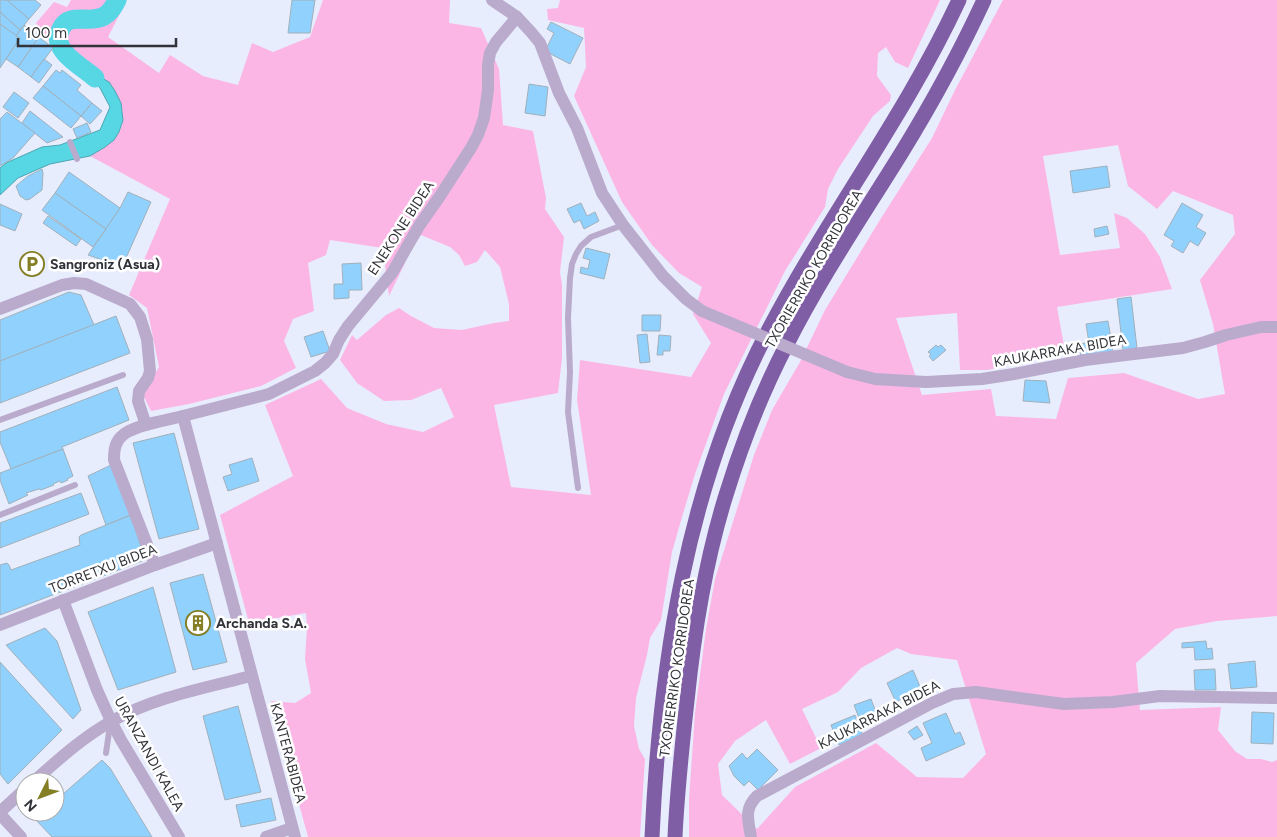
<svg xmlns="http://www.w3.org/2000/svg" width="1277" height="837" font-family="Figtree,sans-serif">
<rect width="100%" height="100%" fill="#e8edfd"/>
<g fill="#fbb6e6" fill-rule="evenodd">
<path d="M71,0H127L108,37L159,73L170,55L203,76L238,85L252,43L273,52L310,37L323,0H450L449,23L481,28L499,69L503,125L533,131L546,198L545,209L564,237L560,272L562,285V358L558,393L494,405L511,487L591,495L577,400L580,360L691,377L711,343L693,314L702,287L679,273L652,245L622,202L574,96L586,67L584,28L548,20L547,9L558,8L560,0H940L908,68L895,62L886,47L878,53L877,76L891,95L890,101L873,116L838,169L828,189L825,207L785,271L724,394L695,474L682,517L672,552L661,620L650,638L647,655L636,698L634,726L639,749L645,759L640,837H308L271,701L295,703L311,693L305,659L307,627L306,613L249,623L220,515L293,476L265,405L321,379L347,408L386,424L423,432L454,417L441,388L411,400L384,401L357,383L340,360L352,335L357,340L386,315L399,308L411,316L434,328L462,330L494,323L509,321V304L500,267L485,250L477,262L465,266L459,255L450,247L421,235L413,244L405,263L389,296L383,248L330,240L326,255L308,263L314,311L293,319L284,341L296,368L261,386L189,404L151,411L143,395L159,367L147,308L129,295L170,199L90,156C98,151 107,147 113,140C131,122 121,100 109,82L89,77L69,68L36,23L54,2L67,7Z"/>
<path d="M1003,0H1277V616L1217,621L1175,629L1136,663L1140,710L1221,707L1218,730L1235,751L1247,759H1261L1272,762L1277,760V837H689V799L695,713L706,629L715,579L754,455L772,410L800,362L825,310L883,215L932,138L955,90ZM1118,145L1128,186L1157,209L1173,191L1233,215L1235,234L1200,280L1213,324L1225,394L1198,399L1124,373L1068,378L1056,419L996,416L991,389L922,395L896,318L957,313L960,370H988L1065,351L1057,307L1172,289L1160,257L1145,234L1127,218L1114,213L1120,248L1060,255L1043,156ZM897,648L911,654L957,660L986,754L963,778L917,777L876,743L795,787L757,829L722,795L718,764L735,741L766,720L790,764L821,748L802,709L838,692L861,668Z"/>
</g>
<path fill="#57d6e4" stroke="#4ca5b1" d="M75,63L109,82L115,91L121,103L123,120L119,132L114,140L105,147L90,156L50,164L18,178L0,195V168L6,163L42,147L60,145L100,130L110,107L100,88Z"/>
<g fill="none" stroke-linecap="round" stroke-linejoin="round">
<path stroke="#57d6e4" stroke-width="19" d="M95,78C83,67 51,51 60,31C62,26 66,21 71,20C74,19 79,19 83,19C101,20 109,17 117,0"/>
</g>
<g fill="#90d1fd" stroke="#a1b0ba">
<path d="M0,0H7L29,19L20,30L0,12Z"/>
<path d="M7,0H35L41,5L29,19Z"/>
<path d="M292,0H315L310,33H288Z"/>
<path d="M0,12L20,30L16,36L0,24Z"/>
<path d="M551,22L583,38L570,64L545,51L554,33L547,29Z"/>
<path d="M0,24L20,38L0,68Z"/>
<path d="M24,25L39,37L18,67L6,59L20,38L16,36Z"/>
<path d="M39,37L53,48L31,77L18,67Z"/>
<path d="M44,59L52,65L39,83L31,77Z"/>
<path d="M56,70L60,73L62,70L81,85L77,90L92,103L81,116L43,86Z"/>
<path d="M529,84L548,87L545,116L525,113Z"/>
<path d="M43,86L81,116L71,128L33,98Z"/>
<path d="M14,92L29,103L18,118L3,107Z"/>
<path d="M92,103L102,111L90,124L81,116Z"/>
<path d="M30,111L63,137L47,143L22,123Z"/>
<path d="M7,112L35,133L13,158L0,166V119Z"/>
<path d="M87,123L91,132L77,138L73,129Z"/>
<path d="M1107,166L1110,187L1073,193L1070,171Z"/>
<path d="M42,169L43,173L42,190L30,199L26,200L20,196L16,186L28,176Z"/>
<path d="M69,172L120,208L106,229L55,193Z"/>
<path d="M128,192L151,202L122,267L88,255L120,208Z"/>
<path d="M55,193L106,229L93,247L42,210Z"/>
<path d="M581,203L587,216L595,212L599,221L584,229L580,220L574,223L567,209Z"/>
<path d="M1182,203L1203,215L1196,227L1206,233L1198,246L1190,241L1183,253L1171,246L1174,241L1164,235Z"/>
<path d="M0,204L22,214L15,231L0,225Z"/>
<path d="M48,216L81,239L76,246L43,223Z"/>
<path d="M1107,226L1109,234L1095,237L1094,229Z"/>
<path d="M586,248L610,254L604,279L580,273L581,267L588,269L590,260L583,258Z"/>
<path d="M361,263L362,290H349V298L334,299V284H343L342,264Z"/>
<path d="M69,292L81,295L94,325L0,361V320Z"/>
<path d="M1131,297L1137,348L1123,350L1117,299Z"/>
<path d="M642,315H661L660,331H642Z"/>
<path d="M116,316L130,353L0,403V361Z"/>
<path d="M1108,321L1111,339L1089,343L1086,324Z"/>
<path d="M323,331L330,351L311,357L304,337Z"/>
<path d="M647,334L650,362L640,363L637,335Z"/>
<path d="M659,335L671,336L670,351H663V355H657Z"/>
<path d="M1111,339L1113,352L1081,357L1079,344Z"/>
<path d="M936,345L938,347L941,345L946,350L933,361L929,356L931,354L928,352Z"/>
<path d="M1025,380L1046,381L1050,403L1023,401Z"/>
<path d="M117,387L129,420L62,447L63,449L11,469L0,442V432Z"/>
<path d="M174,433L199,529L159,539L133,443Z"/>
<path d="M63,449L73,476L67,479L68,480L61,483L60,481L53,484L54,485L41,490L39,489L26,493L28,495L9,504L0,480V473Z"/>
<path d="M252,458L259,481L228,491L223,477L232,474L229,465Z"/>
<path d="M111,465L131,515L106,525L88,476Z"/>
<path d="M81,493L89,514L0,548V523Z"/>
<path d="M131,515L145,560L0,615V565L7,563L9,565L11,570L80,545L79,537L81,535Z"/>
<path d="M203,574L227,662L193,670L170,583Z"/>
<path d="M153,587L176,672L118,690L88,612Z"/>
<path d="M45,628L57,641L81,710L73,719L6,645Z"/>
<path d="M1206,641L1207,649L1212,648L1213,659L1195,660L1194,647L1182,648V643Z"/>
<path d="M1255,661L1257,687L1231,689L1228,664Z"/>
<path d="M0,662L62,730L8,784L0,774Z"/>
<path d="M1215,669L1216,690H1195L1194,670Z"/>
<path d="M913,670L921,689L896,702L887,683Z"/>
<path d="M871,699L877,715L863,720L862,717L859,718L854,705Z"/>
<path d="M238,706L261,792L225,800L203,716Z"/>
<path d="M1252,712L1274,713L1273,744L1251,743Z"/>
<path d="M946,713L955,734L960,732L965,744L926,761L921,748L932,743L923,723Z"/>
<path d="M855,715L863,735L839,745L831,725Z"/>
<path d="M917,726L923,735L914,740L908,732Z"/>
<path d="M757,749L778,770L758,790L749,781L744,786L734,776L729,766L742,753L747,759Z"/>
<path d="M102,760L110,768L152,837H52L35,819L42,812H55V801Z"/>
<path d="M271,798L276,820L241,827L236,805Z"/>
</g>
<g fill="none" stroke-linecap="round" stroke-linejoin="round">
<g stroke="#baabcd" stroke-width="6">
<path d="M70,142L77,159"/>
<path d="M0,420L123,375"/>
<path d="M578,488L568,412L570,372L568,318L570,278L572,264L576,254L581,246L591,237L623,225"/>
<path d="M0,515L75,485"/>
<path d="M106,753L110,725"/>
</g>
<g stroke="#baabcd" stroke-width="12">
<path d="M517,17L531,32L540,43L559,93L577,128L602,193L623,225L663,276L686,299L702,311"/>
<path d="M0,309L62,285L74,283L86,284L130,304L140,317L147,339L150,371L148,378L139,391L138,401L146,425"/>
<path d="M847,372L875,379L926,382L982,379L1014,374L1085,360L1183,348L1205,342L1226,335L1261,327H1277"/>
<path d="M183,416L269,394L315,371L325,363L333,354L339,340L348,326L392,273L419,226L440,196L471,148L478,135L484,118L488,90V65L490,53L496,42L517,17L492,0"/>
<path d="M155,565L114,460C114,450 115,441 123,435C134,425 168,420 183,416L295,837"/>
<path d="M63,600L97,690L111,721L121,740L179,837"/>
<path d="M0,625L155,565L217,543"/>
<path d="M33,782C58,760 83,737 112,721C155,697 205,688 251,676"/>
<path d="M0,812L25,789"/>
<path d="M0,814L21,837"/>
<path d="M266,837L292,828"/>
<path d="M751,837C748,819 744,809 757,796L932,703L953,694L976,692L1064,704L1113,702L1160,696L1277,698"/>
</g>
<g stroke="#805ea5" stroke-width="15">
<path d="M652,837C660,663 686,487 768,331C827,218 905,116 959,0"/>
<path d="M675,837C677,792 682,746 687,701C694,632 705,562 726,495C742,443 762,392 787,344C821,277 863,215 902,152C932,103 960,52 984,0"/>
</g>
<path stroke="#baabcd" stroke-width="12" d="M702,311L847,372"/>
</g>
<defs>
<symbol id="parking-ring" viewBox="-11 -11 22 22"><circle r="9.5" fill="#fff" stroke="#847e25" stroke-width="1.5"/><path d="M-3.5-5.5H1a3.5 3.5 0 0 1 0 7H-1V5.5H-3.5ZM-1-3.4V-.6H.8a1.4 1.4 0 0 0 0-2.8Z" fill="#847e25"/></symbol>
<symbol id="building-ring" viewBox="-11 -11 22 22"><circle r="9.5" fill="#fff" stroke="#847e25" stroke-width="1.5"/><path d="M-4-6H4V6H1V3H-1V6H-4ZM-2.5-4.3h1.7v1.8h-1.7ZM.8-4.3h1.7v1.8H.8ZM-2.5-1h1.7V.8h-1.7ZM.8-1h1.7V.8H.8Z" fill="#847e25"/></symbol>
</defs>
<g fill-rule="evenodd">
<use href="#parking-ring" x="18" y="250" width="28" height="28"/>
<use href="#building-ring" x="184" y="609" width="28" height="28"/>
</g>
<g text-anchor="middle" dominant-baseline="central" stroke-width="5" stroke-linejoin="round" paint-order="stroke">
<g font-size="14" fill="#313339" stroke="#fff">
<text transform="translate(401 228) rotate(-57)">ENEKONE BIDEA</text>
<text transform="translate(814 269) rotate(-60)">TXORIERRIKO KORRIDOREA</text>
<text transform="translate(1060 351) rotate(-10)">KAUKARRAKA BIDEA</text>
<text transform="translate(103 569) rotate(-21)">TORRETXU BIDEA</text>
<text transform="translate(677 668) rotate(-82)">TXORIERRIKO KORRIDOREA</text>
<text transform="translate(879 715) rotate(-27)">KAUKARRAKA BIDEA</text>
<text transform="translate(288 753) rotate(75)">KANTERABIDEA</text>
<text transform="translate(149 754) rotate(61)">URANZANDI KALEA</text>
</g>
<g font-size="14" font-weight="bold" fill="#313339" stroke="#fff" text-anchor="start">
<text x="50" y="264">Sangroniz (Asua)</text>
<text x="216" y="623">Archanda S.A.</text>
</g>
</g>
<g transform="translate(40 797) rotate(228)"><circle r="24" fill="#ffffff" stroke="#adadb0"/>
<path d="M0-4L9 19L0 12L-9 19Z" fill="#847e25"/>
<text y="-8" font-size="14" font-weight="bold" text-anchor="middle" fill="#313339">N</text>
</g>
<path d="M18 38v8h158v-8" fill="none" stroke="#313339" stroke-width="2.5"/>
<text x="25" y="38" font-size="15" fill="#313339" stroke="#ffffff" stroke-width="4" paint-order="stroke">100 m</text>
</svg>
